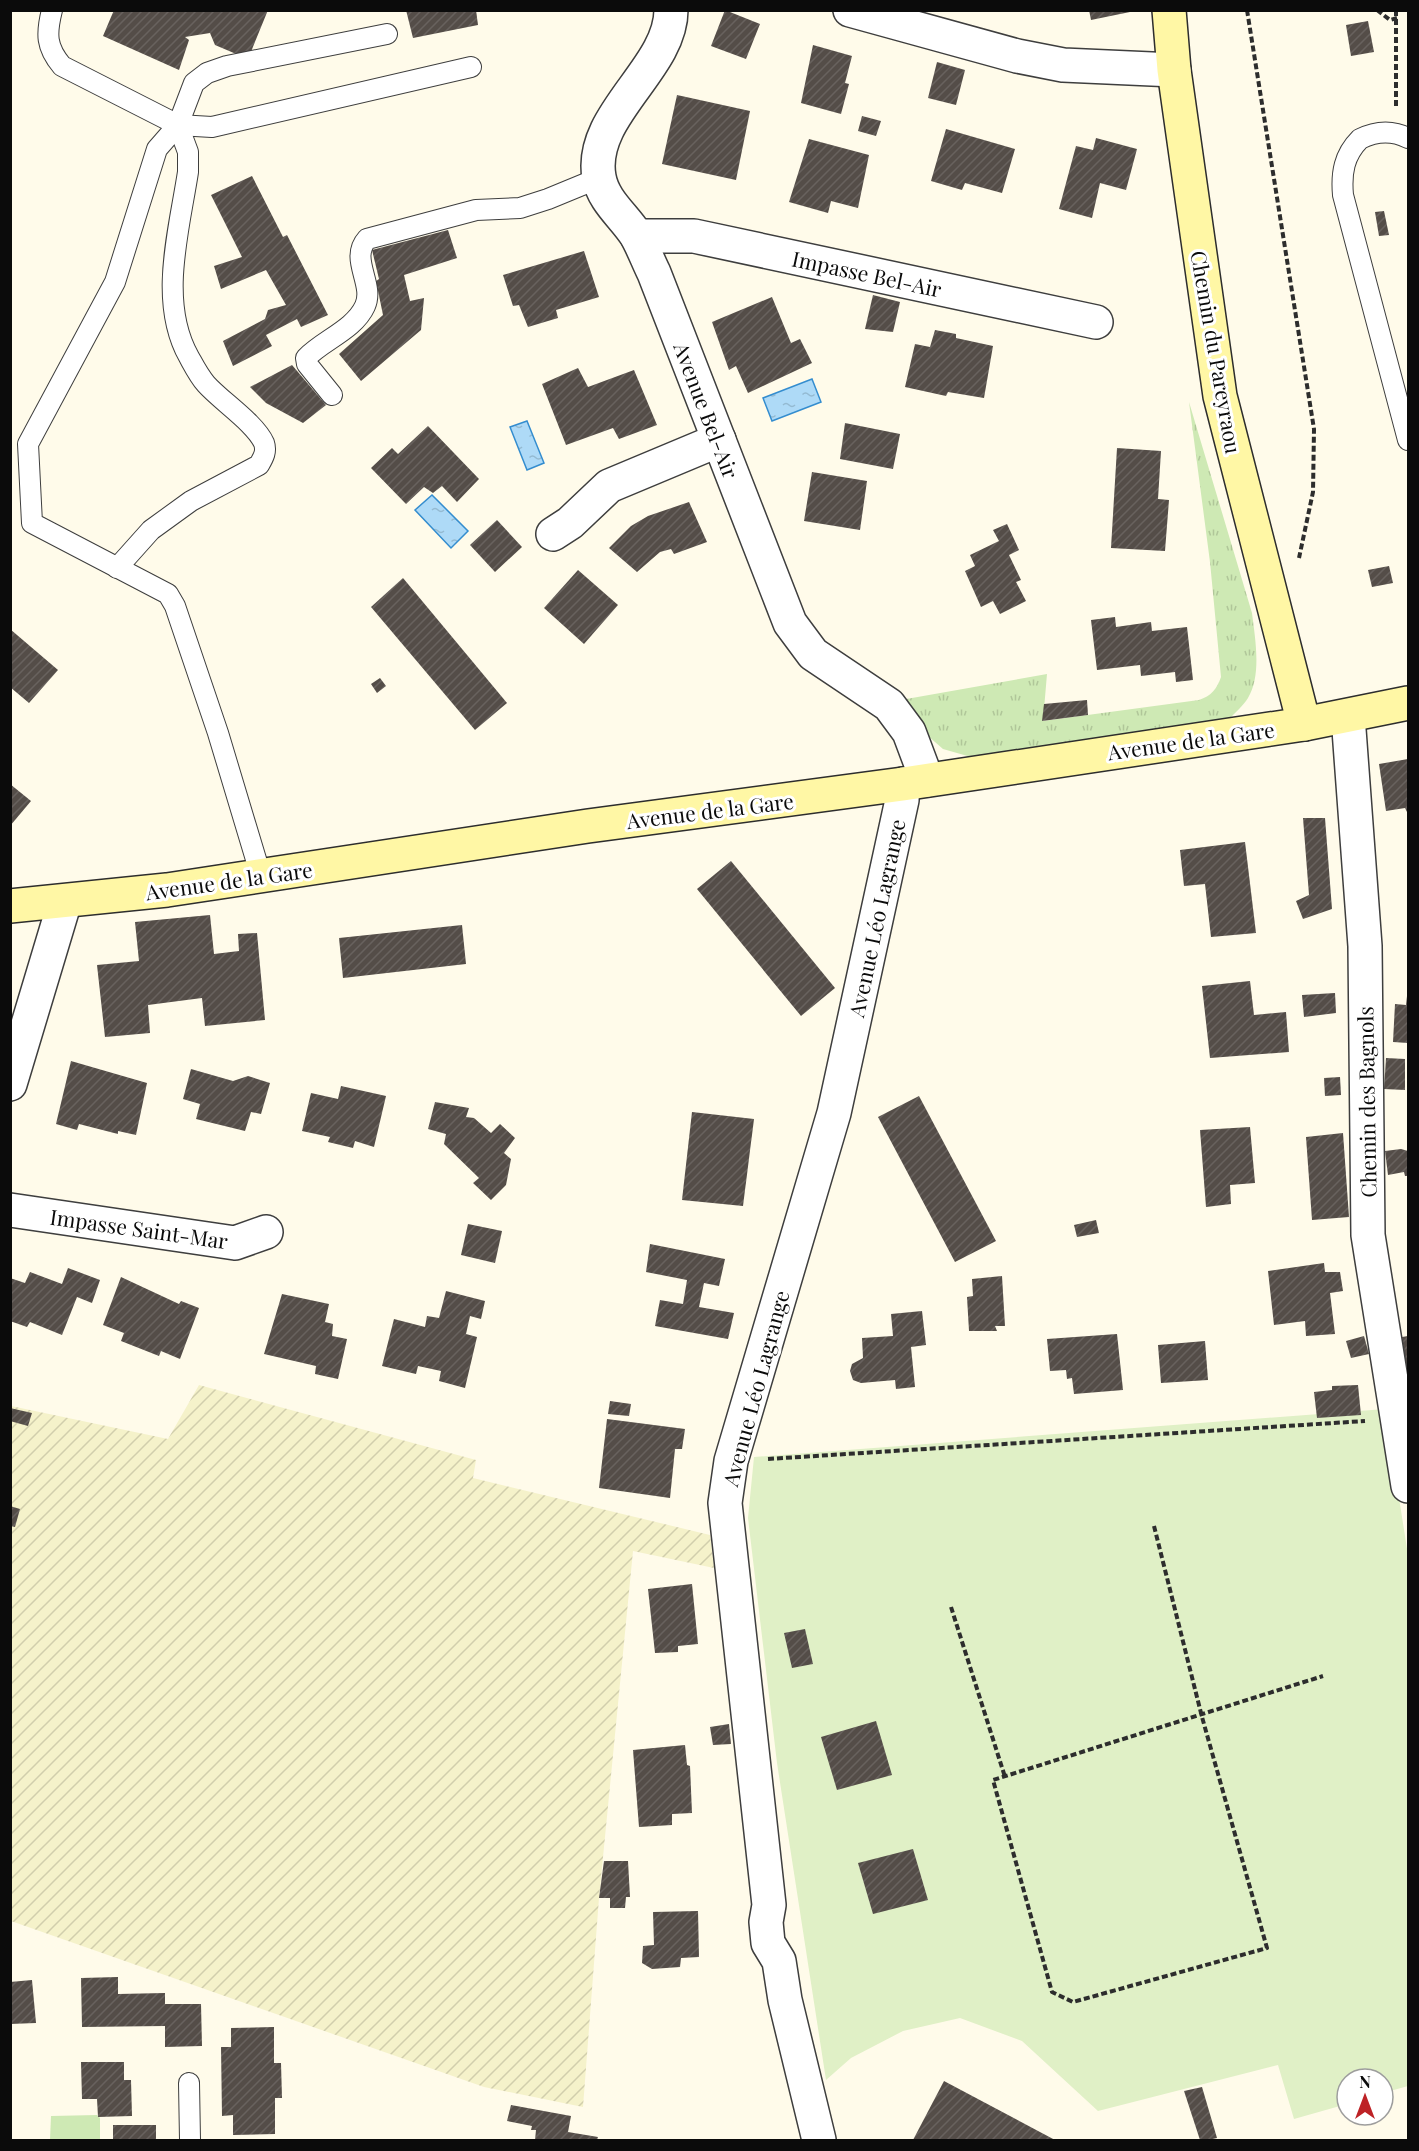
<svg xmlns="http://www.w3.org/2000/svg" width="1419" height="2151" font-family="'Playfair Display',serif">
<defs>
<pattern id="farmland-furrows" width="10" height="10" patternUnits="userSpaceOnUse" patternTransform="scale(1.5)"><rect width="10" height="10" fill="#f5f2ca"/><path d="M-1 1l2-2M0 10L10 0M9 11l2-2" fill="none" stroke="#d1ceac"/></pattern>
<pattern id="grass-tufts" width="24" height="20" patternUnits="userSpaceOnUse" patternTransform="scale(1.5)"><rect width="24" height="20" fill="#cee9b4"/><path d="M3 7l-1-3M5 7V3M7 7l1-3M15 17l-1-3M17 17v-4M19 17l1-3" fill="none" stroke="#b0c699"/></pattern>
<pattern id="water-ripples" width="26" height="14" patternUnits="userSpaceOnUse" patternTransform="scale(1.5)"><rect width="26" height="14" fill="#aedaf7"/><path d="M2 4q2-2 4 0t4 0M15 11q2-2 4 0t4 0" fill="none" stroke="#94bad2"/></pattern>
<pattern id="building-hatch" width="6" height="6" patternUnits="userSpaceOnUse" patternTransform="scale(1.5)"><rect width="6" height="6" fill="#544d48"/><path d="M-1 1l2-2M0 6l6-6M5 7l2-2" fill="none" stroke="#68625e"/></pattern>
</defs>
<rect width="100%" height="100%" fill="#fffbea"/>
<path fill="url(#farmland-furrows)" d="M199,1385L476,1460L473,1478L710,1535L714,1568L633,1551L599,1898L583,2107L484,2087L11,1921V1406L168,1439Z"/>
<path fill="url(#grass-tufts)" d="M1189,402L1252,613C1255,638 1262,675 1248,698C1243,706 1235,713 1229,719L978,759L943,749L896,708L895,701L1047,674L1043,721L1199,700C1211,696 1217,689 1221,677L1210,562Z"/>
<path fill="#cee9b4" d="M97,2115L100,2118V2140H50L51,2116Z"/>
<path fill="#e0f0c6" d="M1385,1409L1408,1555V2086L1383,2093V2079H1347V2104L1294,2119L1278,2065L1098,2111L1022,2041L960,2018L903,2031L851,2058L826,2080L777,1763L748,1518L754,1457Z"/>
<g fill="url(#water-ripples)" stroke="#348dcf" stroke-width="1.5">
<path d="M812,379L821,402L772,421L763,398Z"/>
<path d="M527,421L544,463L527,470L510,427Z"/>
<path d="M432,495L468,531L451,548L415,510Z"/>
</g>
<g fill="url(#building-hatch)">
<path d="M114,10H268L248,59L215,45L210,33L185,37L189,40L179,70L103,36Z"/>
<path d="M406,10H476L478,25L413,38Z"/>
<path d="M725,10L760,24L746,59L711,46Z"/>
<path d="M1089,10H1130V12L1091,20Z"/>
<path d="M1368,21L1374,52L1351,56L1346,25Z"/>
<path d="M813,45L852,56L845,83L849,84L841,114L801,103Z"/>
<path d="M937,62L965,70L956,105L928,98Z"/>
<path d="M677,95L750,111L736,180L662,164Z"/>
<path d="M862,116L881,121L876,136L858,131Z"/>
<path d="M946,129L1015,149L1002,193L965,183L962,190L931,181Z"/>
<path d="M1096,138L1137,149L1126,190L1100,183L1092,218L1059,209L1076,146L1093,150Z"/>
<path d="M809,139L869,155L858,208L831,201L828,213L789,202Z"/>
<path d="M252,176L283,237L287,235L328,315L301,327L297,319L266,335L272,346L233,366L223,341L265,319L268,310L286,305L266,270L221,289L214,266L242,257L211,195Z"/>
<path d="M1384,211L1389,235L1379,236L1375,212Z"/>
<path d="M448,230L457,258L404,275L410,301L424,298L421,330L361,381L339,354L383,315L376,281L379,279L372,250Z"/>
<path d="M584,251L599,297L556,310L558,318L528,327L519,305L513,306L503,275Z"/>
<path d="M873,295L900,302L893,332L865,329Z"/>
<path d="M772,297L791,343L800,339L812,363L748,393L736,366L729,370L712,322Z"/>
<path d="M935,330L956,334V338L993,346L984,398L948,392L946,396L905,387L915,344L930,347Z"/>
<path d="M292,365L326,405L303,423L266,403L250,387Z"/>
<path d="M578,368L588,387L634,370L657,425L619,439L613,428L566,445L542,384Z"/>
<path d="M845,423L900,434L893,469L840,459Z"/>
<path d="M428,426L479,479L457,502L442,486L433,493L424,487L406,504L371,468L392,448L398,454Z"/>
<path d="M1117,448L1161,451L1158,499L1169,500L1165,551L1111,548Z"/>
<path d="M812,472L867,481L860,530L804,521Z"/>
<path d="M689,502L707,542L674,554L671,549L660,552L637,572L609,548L631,526L648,516Z"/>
<path d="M497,520L522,547L495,572L470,545Z"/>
<path d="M1007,524L1019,550L1009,555L1021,580L1016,582L1026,601L1000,614L993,601L981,607L965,571L975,566L970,555L999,541L993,530Z"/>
<path d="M1389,566L1393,583L1372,587L1368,570Z"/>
<path d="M578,570L618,605L584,644L544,608Z"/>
<path d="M403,578L507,703L475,730L371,607Z"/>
<path d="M1115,617L1116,627L1151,622L1152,631L1187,627L1193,680L1176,682L1175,672L1141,676L1140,665L1097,670L1091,620Z"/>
<path d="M10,629L58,670L29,703L10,687Z"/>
<path d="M380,678L386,686L377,693L371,684Z"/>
<path d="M1087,700L1088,715L1042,721L1044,704Z"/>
<path d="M1408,759V814L1405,808L1386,811L1379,764Z"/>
<path d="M10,784L31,801L10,826Z"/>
<path d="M1303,818H1325L1332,909L1303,919L1296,901L1309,895Z"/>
<path d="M1245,842L1256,933L1211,937L1205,884L1184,886L1180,850Z"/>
<path d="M731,861L835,988L801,1016L697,889Z"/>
<path d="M210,915L214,954L239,951L238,934L257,933L265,1020L205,1026L202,998L148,1005L150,1033L105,1037L97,965L139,961L135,922Z"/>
<path d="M462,925L466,964L343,978L339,938Z"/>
<path d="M1250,981L1254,1015L1286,1012L1289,1052L1210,1058L1202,986Z"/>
<path d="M1335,993L1336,1013L1304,1017L1302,995Z"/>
<path d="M1407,996L1408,1043L1393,1042L1395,1004L1406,1005Z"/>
<path d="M1386,1058L1405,1059V1090L1384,1089Z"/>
<path d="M71,1061L147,1083L136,1135L118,1131V1134L79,1124L77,1130L56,1124Z"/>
<path d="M191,1069L233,1081L248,1076L270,1083L261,1114L251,1112L245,1131L196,1119L200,1104L183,1099Z"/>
<path d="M1340,1077L1341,1095L1325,1096L1324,1078Z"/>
<path d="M341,1086L386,1096L374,1147L355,1141L353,1148L328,1142L330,1137L302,1131L311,1093L338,1099Z"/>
<path d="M919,1096L996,1241L955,1262L878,1117Z"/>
<path d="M435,1102L469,1108L466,1117L474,1118L491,1133L500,1124L515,1138L504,1153L511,1159L506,1185L491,1200L473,1183L479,1178L444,1144L446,1134L428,1129Z"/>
<path d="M692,1112L754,1119L743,1206L682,1200Z"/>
<path d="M1250,1127L1255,1183L1230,1185L1231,1204L1206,1207L1200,1130Z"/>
<path d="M1343,1133L1349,1217L1312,1220L1306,1137Z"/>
<path d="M1401,1149L1408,1151V1176H1405L1404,1172L1388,1175L1385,1151Z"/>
<path d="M1096,1220L1099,1233L1077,1237L1074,1225Z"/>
<path d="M468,1224L502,1231L495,1263L461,1255Z"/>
<path d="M650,1244L725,1259L719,1286L704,1283L699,1307L734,1313L728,1339L655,1326L660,1300L683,1304L687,1280L646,1272Z"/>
<path d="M1324,1263L1325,1272H1340L1343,1291L1330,1293L1335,1334L1306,1336L1305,1321L1274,1325L1268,1271Z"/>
<path d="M68,1268L100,1280L92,1303L77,1297L62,1335L30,1322L27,1327L10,1321V1278L25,1283L30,1272L62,1284Z"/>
<path d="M1002,1276L1005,1326H995L997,1331H969L967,1297L973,1296L972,1279Z"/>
<path d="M121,1277L179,1304L181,1301L199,1308L180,1359L161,1351L159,1356L121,1341L124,1333L103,1325Z"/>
<path d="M446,1291L485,1301L481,1319L470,1316L466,1334L477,1337L465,1388L439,1381L441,1371L418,1366L416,1374L382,1366L394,1319L425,1327L427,1316L439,1318Z"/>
<path d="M282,1294L329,1304L325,1322L333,1324L332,1336L347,1339L338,1379L315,1374L316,1366L264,1354Z"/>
<path d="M922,1311L926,1345L911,1347L915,1387L896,1389L895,1380L861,1383L853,1380L850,1371L852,1364L863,1358L862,1338L893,1336L891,1314Z"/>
<path d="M1117,1334L1123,1390L1074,1394L1072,1378L1067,1379L1066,1370L1050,1371L1047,1339Z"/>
<path d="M1364,1336L1369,1354L1351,1358L1346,1341Z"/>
<path d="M1408,1336V1372H1407L1402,1337Z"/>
<path d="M1205,1341L1208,1380L1161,1383L1158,1345Z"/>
<path d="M1358,1385L1361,1415L1317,1418L1314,1392L1332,1390V1386Z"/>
<path d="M610,1401L631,1404L629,1416L608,1414Z"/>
<path d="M10,1408L32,1413L28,1426L10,1421Z"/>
<path d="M607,1419L685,1429L682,1449H675L670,1498L599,1488Z"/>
<path d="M10,1506L20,1509L15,1527L10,1526Z"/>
<path d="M692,1584L698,1644L678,1646V1652L655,1653L648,1589Z"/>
<path d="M805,1629L813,1664L792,1668L784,1633Z"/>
<path d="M876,1721L892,1775L837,1790L821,1737Z"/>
<path d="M729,1724L731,1744L713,1745L710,1727Z"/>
<path d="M685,1745L687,1765L690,1766L692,1813L672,1814V1825L639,1827L633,1750Z"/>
<path d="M913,1849L928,1900L873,1914L858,1863Z"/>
<path d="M604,1861H628L630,1897H626L625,1908H610V1898H599Z"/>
<path d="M698,1911L699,1957L681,1958L680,1967L652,1969L642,1963L643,1946L654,1945L653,1912Z"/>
<path d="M118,1977V1994L165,1993V2004H201L202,2046L165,2047V2026L82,2027L81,1978Z"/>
<path d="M32,1980L36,2023L10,2024V1982Z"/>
<path d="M274,2027V2063H281L282,2098H275V2134L233,2135V2115L222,2116L221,2047H231V2028Z"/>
<path d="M81,2062H124V2080H131L132,2116L98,2117L97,2099H82Z"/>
<path d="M944,2081L1055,2140H913Z"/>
<path d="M1202,2087L1217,2138L1208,2140H1200L1184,2091Z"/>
<path d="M511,2105L571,2116L568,2132L598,2137L597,2140H535L536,2130H531L532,2126L507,2121Z"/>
<rect x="113" y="2125" width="43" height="15"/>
</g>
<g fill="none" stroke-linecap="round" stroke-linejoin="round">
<defs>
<g id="lane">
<path d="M52,10C46,34 46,47 62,66L178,125L212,127L471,67"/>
<path d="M1408,138C1392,130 1376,131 1360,139C1344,155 1341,173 1343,195L1408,440"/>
<path d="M332,395L307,364L306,358C323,340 354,330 365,306C375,284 349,259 367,239L476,210L520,208L548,199L599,178"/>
<path d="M117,568L151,530L191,501L259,465C263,458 267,452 264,443C255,423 221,401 206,384C199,376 194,366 189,357C158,302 179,231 188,172V152L178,125"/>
<path d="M261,876L218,733L175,606L168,594L32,523L28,444L115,282L157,149L178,125L194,83L207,73L227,66L387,34"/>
<path d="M189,2083L190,2140"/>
</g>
<g id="street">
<path d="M671,10C671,69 588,115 599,177C603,201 624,216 636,235C643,247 648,261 654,273L790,623L813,654L889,705L909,732L927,780"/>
<path d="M850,10L1017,56L1063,65L1174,70"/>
<path d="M637,236H694L1096,322"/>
<path d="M553,534L570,523L609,486L719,440"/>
<path d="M1348,716L1365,946L1368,1235L1408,1486"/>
<path d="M10,1084L65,901"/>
<path d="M10,1210L235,1243L266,1232"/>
<path d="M819,2140L785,2000L779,1961L768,1943L766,1922L769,1905L725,1503L731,1461L834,1113L902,800L903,784"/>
</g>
<g id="secondary">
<path d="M1169,10L1174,70L1220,396L1304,724"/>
<path d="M10,906L167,890L588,826L903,784L1304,724L1408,703"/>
</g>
</defs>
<use href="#lane" stroke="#3e3e3e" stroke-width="22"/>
<use href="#street" stroke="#3e3e3e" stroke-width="36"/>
<use href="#secondary" stroke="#2d2d2d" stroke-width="36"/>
<g stroke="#2d2d2d" stroke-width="4" stroke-dasharray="6 3" stroke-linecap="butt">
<path d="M1247,10L1314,429L1313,492L1299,558"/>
<path d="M1377,10L1390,20L1397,18"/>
<path d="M1396,106V10"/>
<path d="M768,1459L1365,1421"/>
<path d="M1154,1526L1202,1717L1267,1948L1073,2002L1052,1992L993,1780L1323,1676"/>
<path d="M951,1607L1005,1777"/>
</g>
<use href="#lane" stroke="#fff" stroke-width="20"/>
<use href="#street" stroke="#fff" stroke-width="33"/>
<use href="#secondary" stroke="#fff7a5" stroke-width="33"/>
</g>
<g text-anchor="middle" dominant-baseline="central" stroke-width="6" stroke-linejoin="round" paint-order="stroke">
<g font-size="21" fill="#0b0b0b" stroke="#fff">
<text transform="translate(867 273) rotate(12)">Impasse Bel-Air</text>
<text transform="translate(1217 352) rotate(80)">Chemin du Pareyraou</text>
<text transform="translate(707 410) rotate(69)">Avenue Bel-Air</text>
<text transform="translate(1191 740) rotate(-8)">Avenue de la Gare</text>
<text transform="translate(710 810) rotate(-7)">Avenue de la Gare</text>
<text transform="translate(229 880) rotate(-8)">Avenue de la Gare</text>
<text transform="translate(876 918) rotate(-78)">Avenue Léo Lagrange</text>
<text transform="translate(1366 1102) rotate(-91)">Chemin des Bagnols</text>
<text transform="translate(139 1228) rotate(8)">Impasse Saint-Mar</text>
<text transform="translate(755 1388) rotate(-75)">Avenue Léo Lagrange</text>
</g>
</g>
<rect width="1419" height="2151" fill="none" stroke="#0b0b0b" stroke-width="24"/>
<g transform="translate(1365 2097)"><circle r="28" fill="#ffffff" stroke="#9d9d9d" stroke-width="1.5"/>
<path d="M0-4.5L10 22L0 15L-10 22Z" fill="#bd2226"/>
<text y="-9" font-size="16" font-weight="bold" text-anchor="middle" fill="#0b0b0b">N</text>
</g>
</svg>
